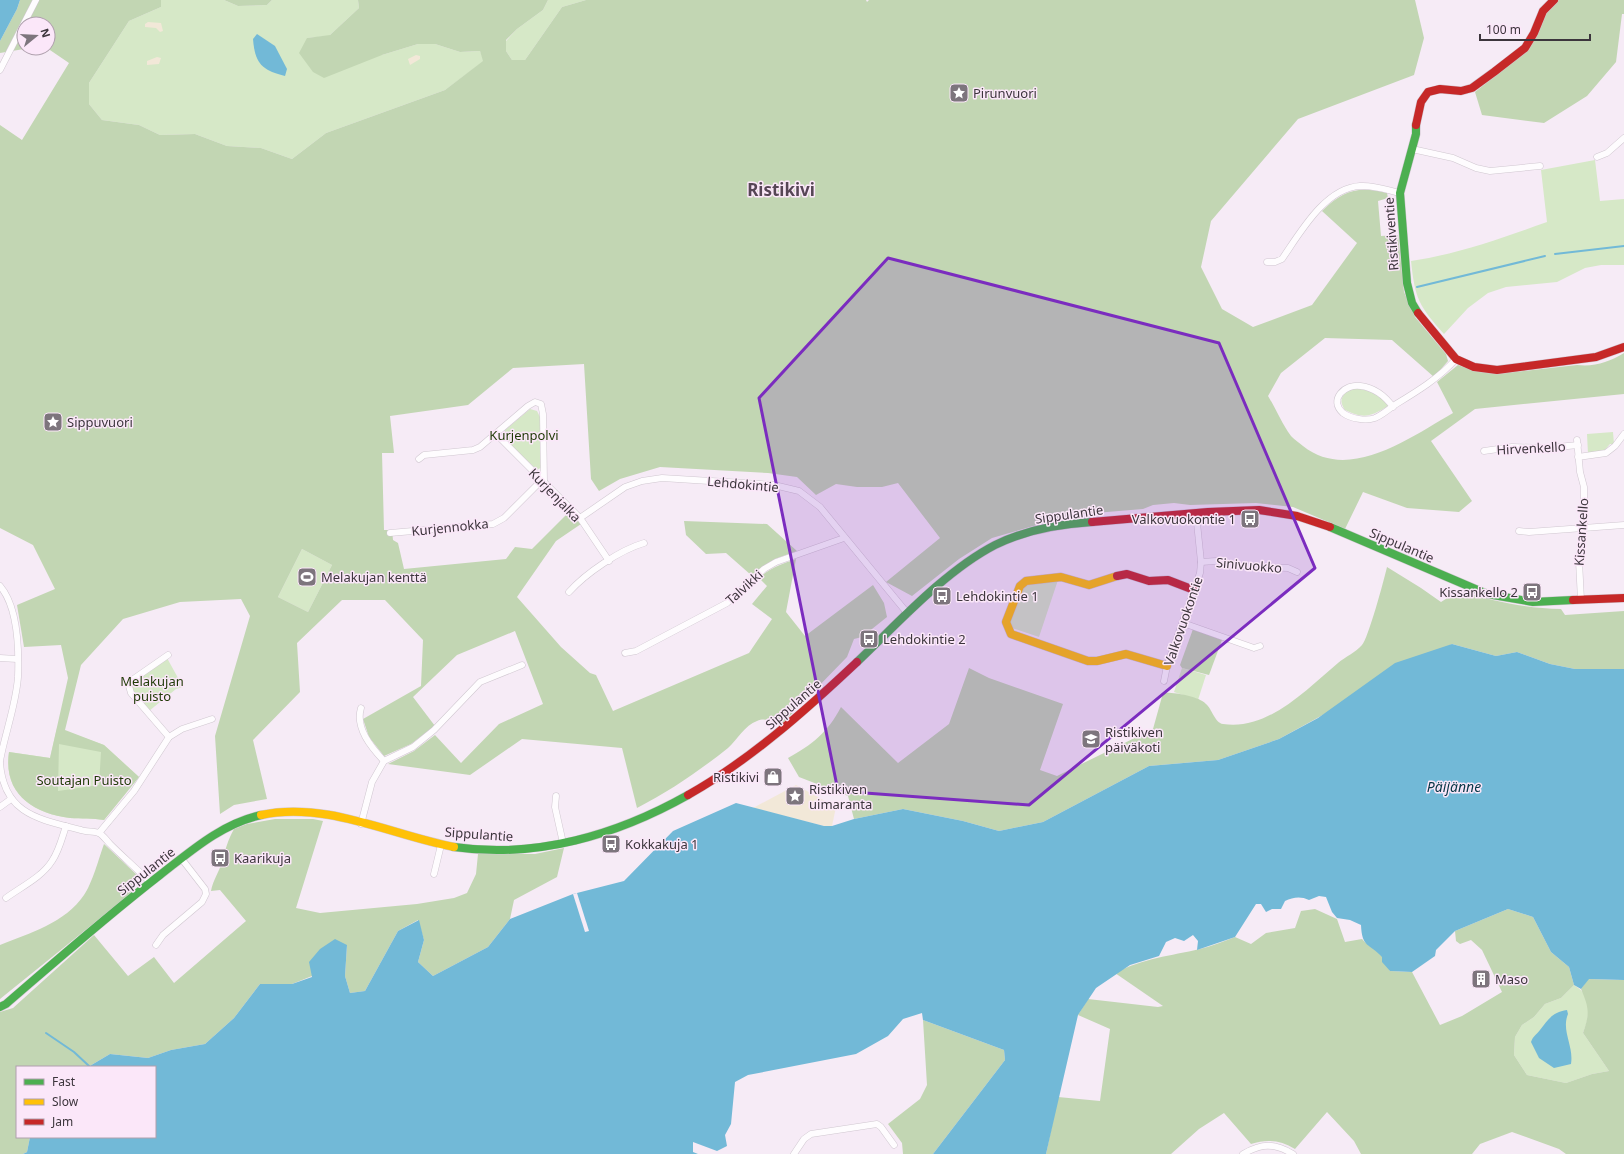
<svg xmlns="http://www.w3.org/2000/svg" width="1624" height="1154" font-family="'Noto Sans',sans-serif">
<rect width="100%" height="100%" fill="#f6ebf6"/>
<g fill="#d6e8c7">
<path d="M161,0H224L238,6L267,5L272,0H358L359,8L329,36L307,38L382,55L418,44H435L460,52L480,51L484,61L445,90L326,133L292,159L261,148L227,146L195,134L160,135L139,125L102,120L89,104V83L129,21L161,7Z"/>
<path d="M548,0H586L562,7L525,60H512L506,51V41L517,29L543,10Z"/>
<path d="M1595,160L1600,201L1624,199V265H1601L1585,268L1557,282L1506,287L1488,293L1468,308L1444,334C1419,306 1415,299 1411,261C1458,254 1502,238 1547,222L1541,170Z"/>
<path d="M1351,388C1363,389 1383,392 1388,406C1370,417 1364,419 1345,410C1338,400 1342,395 1351,388Z"/>
<path d="M530,409L537,411L541,419L542,467L537,470L506,441L504,436L505,430Z"/>
<path d="M1613,432L1614,444H1610L1602,453L1588,454L1587,434Z"/>
<path d="M302,549L332,565L308,612L278,597Z"/>
<path d="M1058,580L1039,637L1012,628L1010,622L1023,589L1027,585Z"/>
<path d="M167,658L183,687L176,689L149,711L133,691L132,686L134,682Z"/>
<path d="M1182,668L1206,675L1198,700L1174,692Z"/>
<path d="M57,728L104,745L139,777L104,820C93,818 81,819 70,818C32,813 3,793 9,752L50,758Z"/>
<path d="M1574,985C1593,996 1590,1016 1583,1033L1609,1071L1592,1074L1566,1083L1527,1075L1514,1055L1515,1037L1522,1025L1534,1017L1545,1004L1561,998Z"/>
</g>
<g fill="#c2d6b3" fill-rule="evenodd">
<path d="M20,0H161V7L129,21L89,83V104L102,120L139,125L160,135L195,134L227,146L261,148L292,159L326,133L445,90L483,61L480,51L460,52L435,44H418L382,55L324,78L313,72L299,53L307,38L330,35L359,8L358,0H548L543,10L517,29L506,40V51L512,60H525L562,7L586,0H866L867,2L869,0H1415L1424,38L1414,75L1298,119L1211,221L1201,267L1222,309L1253,327L1312,305L1357,243L1322,211C1344,190 1358,186 1387,193L1388,198L1378,201L1381,236L1398,235L1404,292L1415,317L1446,354L1448,361L1434,377L1392,340L1325,338L1281,373L1268,396C1276,409 1282,424 1291,436C1294,439 1299,443 1303,446C1349,483 1411,437 1453,413L1437,382L1458,365L1476,371L1496,374L1577,365C1595,367 1609,362 1624,353V394L1475,409L1431,441L1472,501L1459,512L1407,508L1363,492L1345,529L1293,507L1256,503L1190,505L1174,503L1153,505L1143,509L1071,515L992,538L959,559L912,596L886,582L940,538L898,483L882,487H857L836,484L816,495L797,477L768,473L660,467L620,479L599,491L591,479L584,364L513,368L468,405L390,416L394,453H382L384,530H392L393,540L398,543L404,569L506,559L515,547L532,549L569,512L581,524L556,541L517,597L561,647L590,673L596,675L613,711L749,653L772,619L752,604L767,586L759,578C770,568 782,564 796,559L786,612L805,636L873,585L884,603L887,617L862,637L854,639L847,657L780,726C772,722 766,717 757,721C745,725 737,740 728,748C699,771 670,791 637,808L622,748L522,739L470,775L388,764L414,751L435,735L461,763L499,724L543,704L515,631L457,655L413,697L435,726L411,744L384,756L369,737L363,719L421,686L423,640L385,600H342L297,643L300,692L253,740L267,799L234,805L220,814L215,736L250,616L241,599L180,602L123,619L81,665L65,730L104,745L139,777L104,820C93,818 81,819 70,818C32,813 3,793 9,752L50,758L68,678L61,645L24,647L17,605L55,589L33,545L0,528V125L22,140L69,63L47,48L48,24H24V48H30L0,53V41L17,9ZM302,549L332,565L308,612L278,597ZM59,744L101,752L99,785L58,791Z"/>
<path d="M224,0H272L267,5L238,6Z"/>
<path d="M1559,0H1624V14H1622L1616,62L1587,96L1544,123L1482,115L1475,92L1525,52L1545,13Z"/>
<path d="M684,521L767,524L797,551L775,559L751,575L726,553L706,554L686,535Z"/>
<path d="M1387,567L1421,588L1441,602L1460,590C1493,602 1526,608 1561,609L1565,615L1624,611V669H1575L1550,664L1517,652L1496,656L1452,644L1279,739L1218,760L1149,766L1043,822L999,831L963,821L903,809L854,819L848,796L799,777L788,758C812,745 828,732 841,707L898,763L949,724L969,668L989,678L1063,704L1040,770L1057,776L1153,729L1163,693C1174,692 1198,696 1206,704C1212,709 1215,723 1223,724C1268,731 1307,689 1338,663C1345,657 1356,652 1362,645C1368,639 1384,580 1387,567Z"/>
<path d="M1193,629L1222,640L1209,675L1182,668L1180,665Z"/>
<path d="M275,819H313L323,821L296,908L320,913L417,904L454,898L467,893L476,874L478,854H535L564,848L557,877L514,900L510,919L488,947L433,976L418,962L424,940L418,920L398,931L365,991L350,993L345,976L347,945L312,976L292,984H260L234,1018L205,1044L171,1050L148,1058L110,1054L88,1067H17V1137H30L27,1152L23,1154H0V1012L13,1008L94,935L128,976L154,957L174,983L246,921L220,890L211,891C213,880 219,872 222,862C225,850 228,840 234,829L247,824Z"/>
<path d="M104,844L137,875L130,894L0,999V945C30,933 65,923 84,895C92,884 99,858 104,844Z"/>
<path d="M1315,909L1337,919L1345,942L1362,939C1368,946 1376,949 1382,956C1385,961 1387,966 1390,971L1412,972L1440,1025L1462,1016L1502,992L1482,950L1471,940L1460,944L1456,941L1455,931L1508,909L1533,917L1551,952L1569,967L1574,985L1561,998L1545,1004L1534,1017L1522,1025L1515,1037L1514,1055L1527,1075L1566,1083L1592,1074L1609,1071L1583,1033C1590,1013 1589,1008 1581,989L1588,979L1624,980V1154H1566L1559,1149L1512,1132L1480,1144L1472,1154H1361L1354,1141L1327,1112L1295,1149C1280,1140 1267,1139 1251,1144L1224,1113L1199,1129L1171,1154H1046L1058,1097L1100,1101L1110,1029L1078,1015L1088,999L1158,1007L1163,1006L1115,973C1144,958 1170,956 1200,949C1212,946 1224,941 1235,937L1251,944L1266,933L1295,928L1301,911Z"/>
<path d="M923,1020L1004,1050L1005,1060L933,1154H903L902,1143L888,1124L920,1099L927,1085Z"/>
</g>
<g fill="#f2e8d8">
<path d="M148,22L161,23L163,31L160,32L156,28L145,27V24Z"/>
<path d="M416,55L420,56V59L410,65L408,59Z"/>
<path d="M157,57L161,58L159,64L147,65V61Z"/>
<path d="M796,785L836,807L832,826H824L753,808Z"/>
</g>
<g fill="#72b9d7">
<path d="M0,0H20L17,9L0,41Z"/>
<path d="M257,34L275,46L287,69L285,76C262,70 255,64 253,39Z"/>
<path d="M1452,644L1496,656L1517,652L1550,664L1575,669H1624V980L1589,979L1581,989L1574,985L1569,967L1551,952L1533,917L1508,909L1455,931L1436,950L1435,956L1412,972L1390,971L1382,962V957C1369,943 1362,948 1361,925L1350,920L1337,918L1332,912L1326,897L1319,896L1309,900C1301,896 1293,897 1285,901L1281,909H1272L1266,912L1261,904H1256L1235,937L1197,950L1198,941L1193,935L1184,941L1175,938L1166,942L1159,956L1130,965L1096,988L1078,1015L1046,1154H933L1005,1060L1004,1050L923,1020L922,1013L903,1019L888,1036L856,1054L748,1075L735,1082L731,1124L725,1135L727,1146L717,1151L693,1142V1152L698,1154H23L27,1152L30,1137H155V1067H88L110,1054L148,1058L171,1050L205,1044L234,1018L260,984H292L312,977L309,962L320,949L335,939L347,945L345,976L350,993L365,991L398,931L419,920L424,940L418,962L433,976L488,947L510,919L573,894L624,881L673,831L736,803L824,826H832L854,819L903,809L963,821L999,831L1043,822L1149,766L1218,760L1279,739L1318,718L1395,663Z"/>
<path d="M1567,1010L1568,1014C1561,1031 1574,1046 1571,1064L1554,1068L1539,1058L1531,1042C1533,1036 1536,1035 1540,1030C1548,1020 1552,1012 1567,1010Z"/>
</g>
<path fill="#f6ebf6" d="M577,893L589,931L585,932L573,894Z"/>
<g fill="none" stroke-linecap="round" stroke-linejoin="round">
<g stroke="#72b9d7" stroke-width="2">
<path d="M1555,254L1624,246"/>
<path d="M1417,287L1545,256"/>
<path d="M46,1033L74,1052L89,1066"/>
</g>
<defs>
<g id="street">
<path d="M0,70L36,0"/>
<path d="M1412,149L1453,158L1476,168L1490,171L1540,166"/>
<path d="M1597,157L1607,153L1624,138"/>
<path d="M1267,262H1275L1282,259C1300,233 1325,188 1360,186C1374,185 1387,190 1400,193"/>
<path d="M1393,407C1385,396 1375,388 1361,386C1345,383 1328,400 1343,413C1351,419 1366,421 1375,418C1382,415 1388,410 1393,406C1416,392 1438,379 1456,359"/>
<path d="M496,434L580,518L609,561"/>
<path d="M1577,440L1580,472L1584,487V528L1579,561L1581,600"/>
<path d="M1484,451L1512,447L1547,448L1578,445"/>
<path d="M1578,457L1606,453L1615,446L1624,434"/>
<path d="M419,459L424,455L473,450L480,447L528,406L535,402L541,404L543,414L544,483"/>
<path d="M580,518L625,487L642,481L662,478L774,485L799,491L820,507L908,614"/>
<path d="M1519,531L1529,532L1624,525"/>
<path d="M390,533L493,524L504,518L541,481"/>
<path d="M1201,562L1216,561L1234,566L1288,568L1297,572"/>
<path d="M0,586C18,607 19,650 18,677C16,705 5,733 0,761"/>
<path d="M569,592C586,573 620,550 644,543"/>
<path d="M1183,623L1254,648L1260,646"/>
<path d="M625,653L636,651L727,603L764,569L776,562L844,538"/>
<path d="M168,655L132,680L129,686L131,693L169,737"/>
<path d="M0,658L17,659"/>
<path d="M1164,681L1167,666L1200,573L1201,562L1196,513"/>
<path d="M361,708C355,728 371,747 384,761"/>
<path d="M0,763C4,814 38,819 81,830C86,832 94,831 99,833C103,835 107,841 110,844C123,857 137,869 150,882"/>
<path d="M556,796L555,807L563,843"/>
<path d="M0,807L11,799"/>
<path d="M361,824L372,782L384,761L413,747L434,730L480,682L522,665"/>
<path d="M99,833L134,791L169,737L182,729L212,719"/>
<path d="M434,874L441,845"/>
<path d="M6,898C21,887 42,877 52,861C59,851 62,838 66,826"/>
<path d="M156,945L163,935L202,902L206,894L205,889L181,858"/>
<path d="M794,1154L804,1139L811,1134L877,1124L881,1127L894,1145"/>
<path d="M1243,1154C1262,1143 1274,1143 1293,1154"/>
</g>
<g id="fast">
<path d="M1416,125V134L1400,193L1407,283L1412,303L1418,313"/>
<path d="M1330,527L1487,594L1533,602L1573,600"/>
<path d="M857,662C898,623 945,571 995,545C1025,530 1059,524 1092,522"/>
<path d="M454,847C536,859 617,835 688,795"/>
<path d="M0,1007L6,1004C57,960 107,916 160,875C191,851 221,824 261,815"/>
</g>
<g id="slow">
<path d="M1117,576L1089,585L1061,577L1026,581L1020,586L1006,622L1011,634L1088,661H1097L1126,654L1167,666"/>
<path d="M261,815C326,801 391,835 454,847"/>
</g>
<g id="jam">
<path d="M1416,125L1421,102L1428,92L1440,89L1461,91L1472,88L1494,72L1525,48L1534,33L1543,11L1554,0"/>
<path d="M1418,313L1456,359L1474,367L1497,370L1596,357L1624,347"/>
<path d="M1092,522L1208,512L1259,510L1297,516L1330,527"/>
<path d="M1117,576L1127,574L1149,581L1168,580L1194,590"/>
<path d="M1573,600L1624,598"/>
<path d="M688,795C750,760 805,711 857,662"/>
</g>
</defs>
<use href="#street" stroke="#d0c7d0" stroke-width="7"/>
<use href="#fast" stroke="#d0c7d0" stroke-width="9"/>
<use href="#slow" stroke="#d0c7d0" stroke-width="9"/>
<use href="#jam" stroke="#d0c7d0" stroke-width="9"/>
<use href="#street" stroke="#fefcfe" stroke-width="6"/>
<use href="#fast" stroke="#4caf50" stroke-width="8"/>
<use href="#slow" stroke="#ffc107" stroke-width="8"/>
<use href="#jam" stroke="#c62828" stroke-width="8"/>
</g>
<path fill="#7b2cbf" fill-opacity="0.2" stroke="#7b2cbf" stroke-width="3" stroke-linejoin="round" d="M888,258L1219,343L1315,568L1029,805L838,791L759,398Z"/>
<defs>
<symbol id="sight-square" viewBox="-11 -11 22 22"><rect x="-9" y="-9" width="18" height="18" rx="4" fill="#7d757d" stroke="#fbe7f9"/><path d="M0-6L1.8-2.2L6-1.7L2.9 1.2L3.7 5.4L0 3.3L-3.7 5.4L-2.9 1.2L-6-1.7L-1.8-2.2Z" fill="#fff"/></symbol>
<symbol id="bus-square" viewBox="-11 -11 22 22"><rect x="-9" y="-9" width="18" height="18" rx="4" fill="#7d757d" stroke="#fbe7f9"/><path d="M-5-6H5V4H4V6H2V4H-2V6H-4V4H-5ZM-3.5-4V0h7V-4ZM-3.5 1.2v1.5H-2V1.2ZM2 1.2v1.5H3.5V1.2Z" fill="#fff"/></symbol>
<symbol id="stadium-square" viewBox="-11 -11 22 22"><rect x="-9" y="-9" width="18" height="18" rx="4" fill="#7d757d" stroke="#fbe7f9"/><path d="M0-5a6.5 5 0 1 0 0 10a6.5 5 0 1 0 0-10ZM-3.5-1.8h7v3.6h-7Z" fill="#fff"/></symbol>
<symbol id="school-square" viewBox="-11 -11 22 22"><rect x="-9" y="-9" width="18" height="18" rx="4" fill="#7d757d" stroke="#fbe7f9"/><path d="M0-5L7-2L0 1L-7-2ZM-4 1L0 2.5L4 1V4Q0 6-4 4Z" fill="#fff"/></symbol>
<symbol id="shop-square" viewBox="-11 -11 22 22"><rect x="-9" y="-9" width="18" height="18" rx="4" fill="#7d757d" stroke="#fbe7f9"/><path d="M-5-2.5h2.3a2.7 3.5 0 0 1 5.4 0H5L5.5 6h-11ZM-1.5-2.5h3a1.5 2.3 0 0 0-3 0Z" fill="#fff"/></symbol>
<symbol id="building-square" viewBox="-11 -11 22 22"><rect x="-9" y="-9" width="18" height="18" rx="4" fill="#7d757d" stroke="#fbe7f9"/><path d="M-4-6H4V6H1V3H-1V6H-4ZM-2.5-4.3h1.7v1.8h-1.7ZM.8-4.3h1.7v1.8H.8ZM-2.5-1h1.7V.8h-1.7ZM.8-1h1.7V.8H.8Z" fill="#fff"/></symbol>
</defs>
<g fill-rule="evenodd">
<use href="#sight-square" x="948" y="82" width="22" height="22"/>
<use href="#sight-square" x="42" y="411" width="22" height="22"/>
<use href="#bus-square" x="1239" y="508" width="22" height="22"/>
<use href="#stadium-square" x="296" y="566" width="22" height="22"/>
<use href="#bus-square" x="1521" y="581" width="22" height="22"/>
<use href="#bus-square" x="931" y="585" width="22" height="22"/>
<use href="#bus-square" x="858" y="628" width="22" height="22"/>
<use href="#school-square" x="1080" y="728" width="22" height="22"/>
<use href="#shop-square" x="762" y="766" width="22" height="22"/>
<use href="#sight-square" x="784" y="785" width="22" height="22"/>
<use href="#bus-square" x="600" y="833" width="22" height="22"/>
<use href="#bus-square" x="209" y="847" width="22" height="22"/>
<use href="#building-square" x="1470" y="968" width="22" height="22"/>
</g>
<g text-anchor="middle" dominant-baseline="central" stroke-width="3" stroke-linejoin="round" paint-order="stroke">
<g font-size="13" fill="#3c353c" stroke="#fbe7f9" text-anchor="start">
<text x="973" y="93">Pirunvuori</text>
<text x="67" y="422">Sippuvuori</text>
<text x="1236" y="519" text-anchor="end">Valkovuokontie 1</text>
<text x="321" y="577">Melakujan kenttä</text>
<text x="1518" y="592" text-anchor="end">Kissankello 2</text>
<text x="956" y="596">Lehdokintie 1</text>
<text x="883" y="639">Lehdokintie 2</text>
<text x="1105" y="732">Ristikiven<tspan x="1105" dy="15">päiväkoti</tspan></text>
<text x="759" y="777" text-anchor="end">Ristikivi</text>
<text x="809" y="789">Ristikiven<tspan x="809" dy="15">uimaranta</tspan></text>
<text x="625" y="844">Kokkakuja 1</text>
<text x="234" y="858">Kaarikuja</text>
<text x="1495" y="979">Maso</text>
</g>
<g font-size="13" fill="#3c353c" stroke="#fbe7f9">
<text transform="translate(1391 234) rotate(-94)">Ristikiventie</text>
<text transform="translate(1531 448) rotate(-3)">Hirvenkello</text>
<text transform="translate(743 484) rotate(5)">Lehdokintie</text>
<text transform="translate(555 495) rotate(46)">Kurjenjalka</text>
<text transform="translate(1069 514) rotate(-8)">Sippulantie</text>
<text transform="translate(450 527) rotate(-6)">Kurjennokka</text>
<text transform="translate(1581 532) rotate(-86)">Kissankello</text>
<text transform="translate(1402 545) rotate(23)">Sippulantie</text>
<text transform="translate(1249 565) rotate(5)">Sinivuokko</text>
<text transform="translate(744 587) rotate(-42)">Talvikki</text>
<text transform="translate(1183 621) rotate(-71)">Valkovuokontie</text>
<text transform="translate(793 704) rotate(-41)">Sippulantie</text>
<text transform="translate(479 834) rotate(4)">Sippulantie</text>
<text transform="translate(146 871) rotate(-38)">Sippulantie</text>
</g>
<g font-size="13" fill="#1e3a05" stroke="#fbe7f9">
<text x="524" y="435">Kurjenpolvi</text>
<text x="152" y="681">Melakujan<tspan x="152" dy="15">puisto</tspan></text>
<text x="84" y="780">Soutajan Puisto</text>
</g>
<g font-size="14" font-style="italic" fill="#053646" stroke="#fbe7f9">
<text x="1454" y="786">Päijänne</text>
</g>
<g font-size="17" font-weight="bold" fill="#564655" stroke="#fbe7f9">
<text x="781" y="189">Ristikivi</text>
</g>
</g>
<rect x="16" y="1066" width="140" height="72" fill="#fbe7f9" stroke="#afa0ad"/>
<rect x="24" y="1079" width="20" height="6" fill="#4caf50" stroke="#afa0ad"/>
<text x="52" y="1086" font-size="12" fill="#3c353c">Fast</text>
<rect x="24" y="1099" width="20" height="6" fill="#ffc107" stroke="#afa0ad"/>
<text x="52" y="1106" font-size="12" fill="#3c353c">Slow</text>
<rect x="24" y="1119" width="20" height="6" fill="#c62828" stroke="#afa0ad"/>
<text x="52" y="1126" font-size="12" fill="#3c353c">Jam</text>
<g transform="translate(36 36) rotate(72)"><circle r="19" fill="#fbe7f9" stroke="#afa0ad"/>
<path d="M0-3L7 15L0 10L-7 15Z" fill="#7d757d"/>
<text y="-6" font-size="11" font-weight="bold" text-anchor="middle" fill="#3c353c">N</text>
</g>
<path d="M1480 34v6h110v-6" fill="none" stroke="#3c353c" stroke-width="2"/>
<text x="1486" y="34" font-size="12" fill="#3c353c" stroke="#fbe7f9" stroke-width="3" paint-order="stroke">100 m</text>
</svg>
